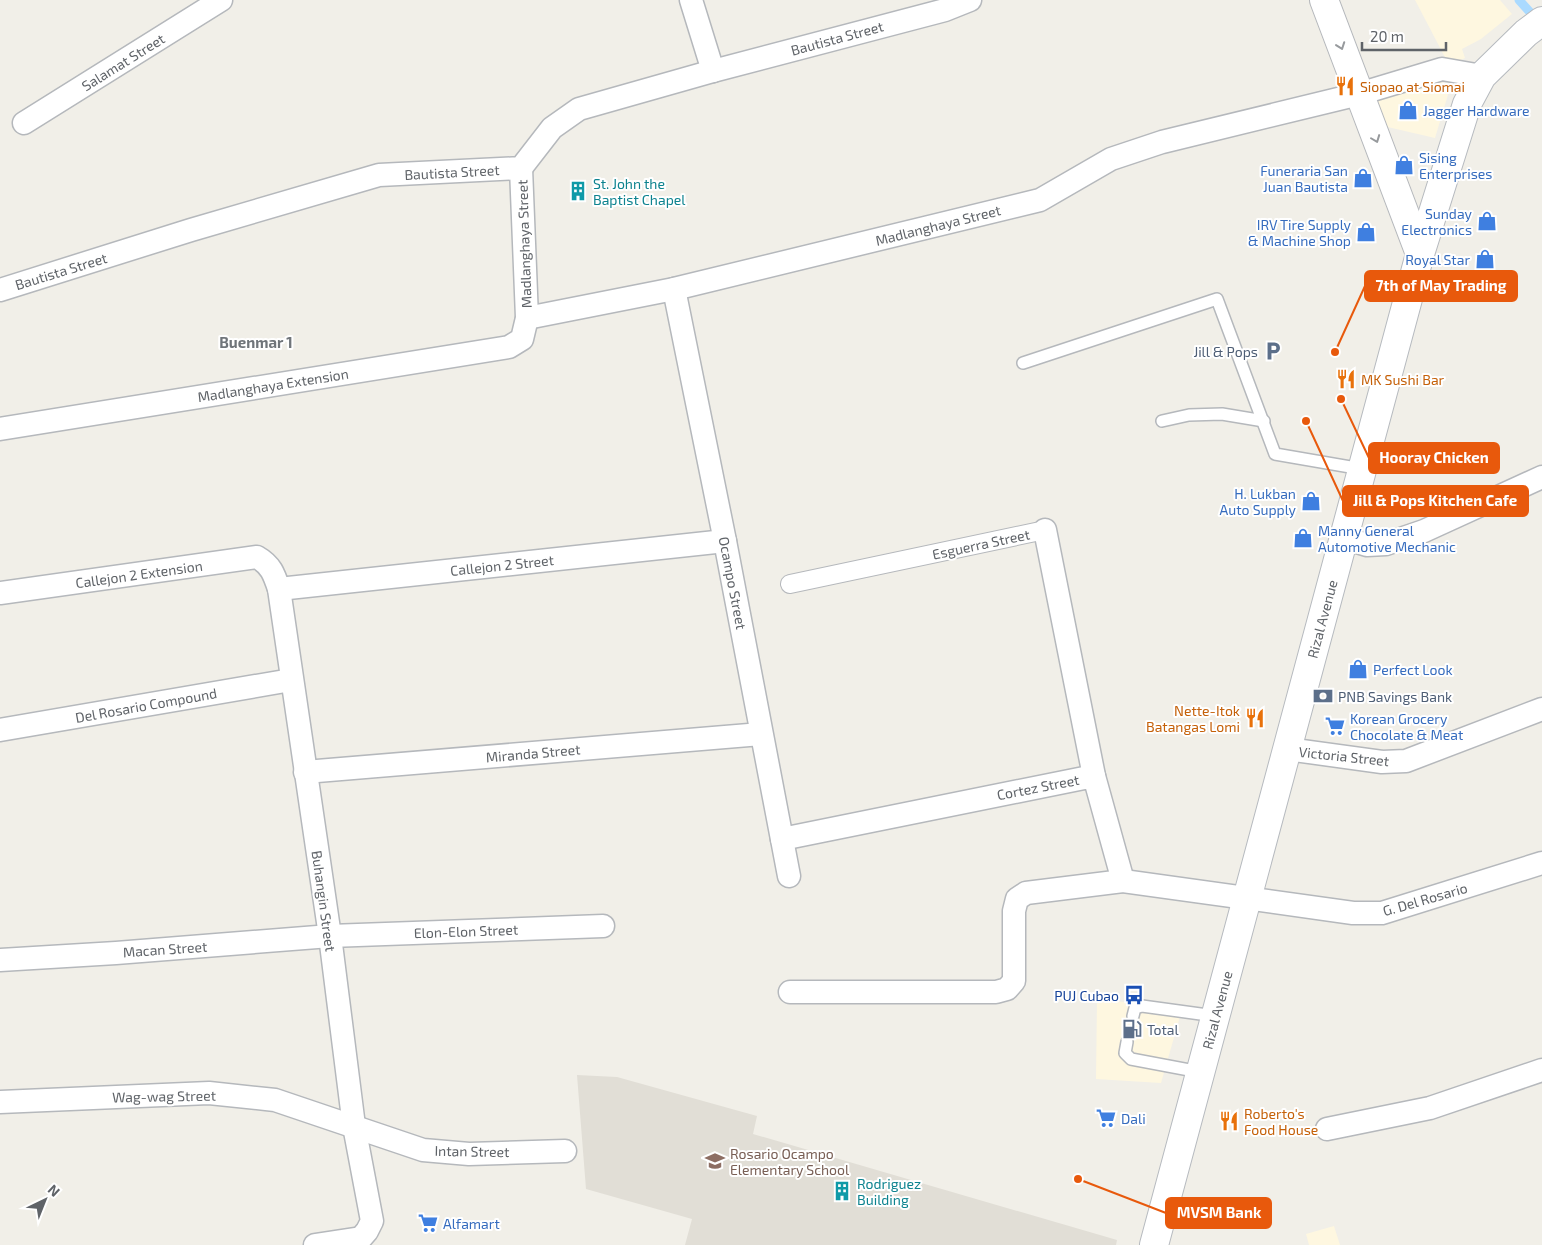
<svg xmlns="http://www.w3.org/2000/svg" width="1542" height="1245" font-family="'Exo 2',sans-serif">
<rect width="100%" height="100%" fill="#f1efe8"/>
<g fill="#fef7e0">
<path d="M1415,0H1500L1512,14L1481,39L1462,49L1465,58L1449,65Z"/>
<path d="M1445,75L1441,86L1450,88L1435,138L1379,125L1367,96Z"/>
<path d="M1097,1000L1183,1006L1161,1083L1096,1079Z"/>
<path d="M1334,1226L1340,1245H1309L1306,1234Z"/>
</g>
<path fill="#e1ded6" d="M577,1075L617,1077L757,1116L753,1134L1117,1240L1116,1245H685L692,1219L586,1189Z"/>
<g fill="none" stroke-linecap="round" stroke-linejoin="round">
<path stroke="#aadaff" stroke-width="9" d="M1519,0L1537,20"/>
<defs>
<g id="service">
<path d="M1023,363L1217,299L1275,454L1362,469"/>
<path d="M1162,421L1189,415L1222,414L1264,421"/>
<path d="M1133,1016L1135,1008L1142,1006L1215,1016"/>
<path d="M1127,1042L1125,1053L1131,1059L1200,1072"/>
</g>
<path id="pedestrian" d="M790,584L1045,530"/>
<g id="minor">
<path d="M691,0L713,71"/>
<path d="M24,123L221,0"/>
<path d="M674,289L725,541L789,876"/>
<path d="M0,290L191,230L379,175L521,168L552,128L579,109L713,71L945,10L970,0"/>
<path d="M527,318L674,289L1040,200L1111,159L1162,142L1359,94L1442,69L1482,76"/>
<path d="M0,429L509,347L522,339L527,318L521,168"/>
<path d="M1045,530L1094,776"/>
<path d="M1344,538L1367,545L1386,544L1424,531L1542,477"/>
<path d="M279,589L725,541"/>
<path d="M0,593L257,557C271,565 274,574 279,589L330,936L354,1126L372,1221L367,1231L361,1238L315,1245"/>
<path d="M0,730L291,680"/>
<path d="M1287,749L1382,762L1406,761L1542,709"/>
<path d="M305,772L761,734"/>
<path d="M782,839L1094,776L1123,881"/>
<path d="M0,960L116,953L330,936L603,926"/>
<path d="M790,992H996L1007,989L1014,981V911L1017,899L1026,893L1123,881L1353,913H1382L1542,863"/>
<path d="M0,1102L209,1093L275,1100L423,1150L469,1154L565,1151"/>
<path d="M1327,1129L1430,1108L1542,1070"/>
</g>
<path id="tertiary" d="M1324,0L1420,254"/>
<path id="secondary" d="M1154,1245L1420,254L1467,104L1482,76L1526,33L1542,21"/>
</defs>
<use href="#service" stroke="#b5b8bc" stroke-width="14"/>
<use href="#pedestrian" stroke="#b5b8bc" stroke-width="20"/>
<use href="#minor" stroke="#b5b8bc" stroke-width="25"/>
<use href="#tertiary" stroke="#b5b8bc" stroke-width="30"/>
<use href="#secondary" stroke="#b6babf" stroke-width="30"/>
<use href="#service" stroke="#fff" stroke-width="11"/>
<use href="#pedestrian" stroke="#fff" stroke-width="18"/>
<use href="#minor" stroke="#fff" stroke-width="22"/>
<use href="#tertiary" stroke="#fff" stroke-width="28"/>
<use href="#secondary" stroke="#fff" stroke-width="28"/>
</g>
<defs><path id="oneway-chevron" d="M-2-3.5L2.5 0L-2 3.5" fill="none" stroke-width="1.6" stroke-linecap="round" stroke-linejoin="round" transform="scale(1.25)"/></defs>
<g stroke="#979a9d">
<use href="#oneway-chevron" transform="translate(1341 46) rotate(70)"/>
<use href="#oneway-chevron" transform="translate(1376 139) rotate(69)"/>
</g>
<defs>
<symbol id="restaurant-bare" viewBox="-9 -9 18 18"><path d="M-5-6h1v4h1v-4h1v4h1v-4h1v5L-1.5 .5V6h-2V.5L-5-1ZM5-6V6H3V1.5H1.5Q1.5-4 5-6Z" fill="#e8710a" stroke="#fff" stroke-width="2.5" paint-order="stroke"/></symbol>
<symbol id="shop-bare" viewBox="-9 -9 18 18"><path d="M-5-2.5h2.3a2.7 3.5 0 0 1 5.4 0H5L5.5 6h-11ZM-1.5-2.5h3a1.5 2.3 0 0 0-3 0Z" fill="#3f7fe0" stroke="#fff" stroke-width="2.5" paint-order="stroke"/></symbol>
<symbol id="building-bare" viewBox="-9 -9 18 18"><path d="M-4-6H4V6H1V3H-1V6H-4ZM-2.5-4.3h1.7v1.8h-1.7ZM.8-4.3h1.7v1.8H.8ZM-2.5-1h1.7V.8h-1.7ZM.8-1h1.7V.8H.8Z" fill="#0f9aa8" stroke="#fff" stroke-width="2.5" paint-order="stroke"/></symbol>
<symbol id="parking-bare" viewBox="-9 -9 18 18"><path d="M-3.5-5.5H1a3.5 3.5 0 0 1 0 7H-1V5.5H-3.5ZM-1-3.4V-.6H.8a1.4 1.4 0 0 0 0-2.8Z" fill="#5c6f8a" stroke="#fff" stroke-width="2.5" paint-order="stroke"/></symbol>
<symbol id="bank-bare" viewBox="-9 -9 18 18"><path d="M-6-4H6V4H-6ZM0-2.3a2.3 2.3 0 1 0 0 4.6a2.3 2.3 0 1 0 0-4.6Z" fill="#5c6f8a" stroke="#fff" stroke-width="2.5" paint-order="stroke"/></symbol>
<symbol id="supermarket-bare" viewBox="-9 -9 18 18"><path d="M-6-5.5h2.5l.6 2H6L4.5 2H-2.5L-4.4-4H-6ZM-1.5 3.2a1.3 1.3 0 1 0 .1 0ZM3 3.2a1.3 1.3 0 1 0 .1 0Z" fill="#3f7fe0" stroke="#fff" stroke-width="2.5" paint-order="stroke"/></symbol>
<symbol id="bus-bare" viewBox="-9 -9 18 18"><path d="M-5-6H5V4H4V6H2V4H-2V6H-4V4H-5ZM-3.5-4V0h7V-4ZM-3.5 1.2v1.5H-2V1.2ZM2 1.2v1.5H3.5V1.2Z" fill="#1a4fb4" stroke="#fff" stroke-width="2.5" paint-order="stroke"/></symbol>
<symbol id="fuel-bare" viewBox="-9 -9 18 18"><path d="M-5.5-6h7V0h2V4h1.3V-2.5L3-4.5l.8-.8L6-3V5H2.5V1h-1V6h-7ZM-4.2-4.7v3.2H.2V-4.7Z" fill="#5c6f8a" stroke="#fff" stroke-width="2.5" paint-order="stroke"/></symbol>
<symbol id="school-bare" viewBox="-9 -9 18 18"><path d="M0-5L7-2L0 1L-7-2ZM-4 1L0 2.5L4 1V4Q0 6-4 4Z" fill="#8d6e63" stroke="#fff" stroke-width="2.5" paint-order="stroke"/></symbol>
</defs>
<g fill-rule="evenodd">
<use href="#restaurant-bare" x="1331" y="72" width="28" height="28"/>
<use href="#shop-bare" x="1394" y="96" width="28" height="28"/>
<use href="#shop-bare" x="1390" y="151" width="28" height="28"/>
<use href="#shop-bare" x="1349" y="164" width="28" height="28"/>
<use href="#building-bare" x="564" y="177" width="28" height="28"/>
<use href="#shop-bare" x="1473" y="207" width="28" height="28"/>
<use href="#shop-bare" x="1352" y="218" width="28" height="28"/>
<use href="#shop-bare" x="1471" y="245" width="28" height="28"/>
<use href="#parking-bare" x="1259" y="337" width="28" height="28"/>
<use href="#restaurant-bare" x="1332" y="365" width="28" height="28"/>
<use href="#shop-bare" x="1297" y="487" width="28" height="28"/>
<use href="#shop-bare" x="1289" y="524" width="28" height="28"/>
<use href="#shop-bare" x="1344" y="655" width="28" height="28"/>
<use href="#bank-bare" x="1309" y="682" width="28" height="28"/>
<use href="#restaurant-bare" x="1241" y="704" width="28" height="28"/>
<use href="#supermarket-bare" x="1321" y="712" width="28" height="28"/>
<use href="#bus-bare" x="1120" y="981" width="28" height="28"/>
<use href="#fuel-bare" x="1118" y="1015" width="28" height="28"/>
<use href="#supermarket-bare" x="1092" y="1104" width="28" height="28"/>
<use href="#restaurant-bare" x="1215" y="1107" width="28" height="28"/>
<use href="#school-bare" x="701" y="1147" width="28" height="28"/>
<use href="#building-bare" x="828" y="1177" width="28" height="28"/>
<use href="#supermarket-bare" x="414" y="1209" width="28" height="28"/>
</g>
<g text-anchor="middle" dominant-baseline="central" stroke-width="4" stroke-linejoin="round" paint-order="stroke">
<g font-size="14" fill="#5f6368" stroke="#fff">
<text transform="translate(837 38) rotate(-15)">Bautista Street</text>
<text transform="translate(123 62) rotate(-32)">Salamat Street</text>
<text transform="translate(452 172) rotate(-3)">Bautista Street</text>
<text transform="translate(938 225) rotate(-14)">Madlanghaya Street</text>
<text transform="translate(524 244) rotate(-92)">Madlanghaya Street</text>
<text transform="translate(61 271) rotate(-17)">Bautista Street</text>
<text transform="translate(273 385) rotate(-9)">Madlanghaya Extension</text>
<text transform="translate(981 544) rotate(-12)">Esguerra Street</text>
<text transform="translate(502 565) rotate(-6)">Callejon 2 Street</text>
<text transform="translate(139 574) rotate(-8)">Callejon 2 Extension</text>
<text transform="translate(733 583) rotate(79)">Ocampo Street</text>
<text transform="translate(1322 619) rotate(-75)">Rizal Avenue</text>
<text transform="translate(146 705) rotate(-10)">Del Rosario Compound</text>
<text transform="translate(533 753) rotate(-5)">Miranda Street</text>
<text transform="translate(1344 756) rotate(6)">Victoria Street</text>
<text transform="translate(1038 787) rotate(-11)">Cortez Street</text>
<text transform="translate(1425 899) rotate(-16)">G. Del Rosario</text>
<text transform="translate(324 901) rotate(82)">Buhangin Street</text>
<text transform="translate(466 931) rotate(-2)">Elon-Elon Street</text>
<text transform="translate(165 949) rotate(-4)">Macan Street</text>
<text transform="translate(1217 1010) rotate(-75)">Rizal Avenue</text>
<text transform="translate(164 1096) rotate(-1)">Wag-wag Street</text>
<text transform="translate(472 1151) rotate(1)">Intan Street</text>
</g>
<g font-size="14" fill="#c56008" stroke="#fff" text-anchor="start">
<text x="1360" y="86">Siopao at Siomai</text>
<text x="1361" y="379">MK Sushi Bar</text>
<text x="1240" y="710" text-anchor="end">Nette-Itok<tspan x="1240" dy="16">Batangas Lomi</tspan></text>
<text x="1244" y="1113">Roberto's<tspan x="1244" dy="16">Food House</tspan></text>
</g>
<g font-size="14" fill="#366cbe" stroke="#fff" text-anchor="start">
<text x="1423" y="110">Jagger Hardware</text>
<text x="1419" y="157">Sising<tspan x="1419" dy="16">Enterprises</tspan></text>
<text x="1348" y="170" text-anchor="end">Funeraria San<tspan x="1348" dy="16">Juan Bautista</tspan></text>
<text x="1472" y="213" text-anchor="end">Sunday<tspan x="1472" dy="16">Electronics</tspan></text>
<text x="1351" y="224" text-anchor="end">IRV Tire Supply<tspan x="1351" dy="16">&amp; Machine Shop</tspan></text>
<text x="1470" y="259" text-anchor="end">Royal Star</text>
<text x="1296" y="493" text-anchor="end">H. Lukban<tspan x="1296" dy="16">Auto Supply</tspan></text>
<text x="1318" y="530">Manny General<tspan x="1318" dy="16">Automotive Mechanic</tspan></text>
<text x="1373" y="669">Perfect Look</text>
<text x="1350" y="718">Korean Grocery<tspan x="1350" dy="16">Chocolate &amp; Meat</tspan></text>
<text x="1121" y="1118">Dali</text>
<text x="443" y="1223">Alfamart</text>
</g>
<g font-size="14" fill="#0d838f" stroke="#fff" text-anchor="start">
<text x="593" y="183">St. John the<tspan x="593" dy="16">Baptist Chapel</tspan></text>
<text x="857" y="1183">Rodriguez<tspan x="857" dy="16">Building</tspan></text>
</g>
<g font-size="14" fill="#4e5e75" stroke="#fff" text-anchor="start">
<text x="1258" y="351" text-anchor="end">Jill &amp; Pops</text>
<text x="1338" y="696">PNB Savings Bank</text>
<text x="1147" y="1029">Total</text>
</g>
<g font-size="14" fill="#164399" stroke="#fff" text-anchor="end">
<text x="1119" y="995">PUJ Cubao</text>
</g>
<g font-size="14" fill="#785e54" stroke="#fff" text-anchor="start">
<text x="730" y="1153">Rosario Ocampo<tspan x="730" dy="16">Elementary School</tspan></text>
</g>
<g font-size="15" font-weight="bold" fill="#70757a" stroke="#fff">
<text x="256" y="342">Buenmar 1</text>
</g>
</g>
<path fill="none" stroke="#e8590c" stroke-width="2" d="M1335 352L1365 286M1341 399L1369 458M1306 421L1343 501M1078 1179L1166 1213"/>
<g fill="#e8590c" stroke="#fff" stroke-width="2">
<circle cx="1335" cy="352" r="5"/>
<circle cx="1341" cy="399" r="5"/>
<circle cx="1306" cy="421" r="5"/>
<circle cx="1078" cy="1179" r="5"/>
</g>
<g fill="#e8590c" stroke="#e8590c" stroke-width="2">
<rect x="1365" y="271" width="152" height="30" rx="5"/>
<rect x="1369" y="443" width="130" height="30" rx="5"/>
<rect x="1343" y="486" width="185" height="30" rx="5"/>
<rect x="1166" y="1198" width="105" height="30" rx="5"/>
</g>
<g font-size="15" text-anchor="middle" font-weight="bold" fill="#fff">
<text x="1441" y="291">7th of May Trading</text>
<text x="1434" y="463">Hooray Chicken</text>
<text x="1435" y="506">Jill &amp; Pops Kitchen Cafe</text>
<text x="1219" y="1218">MVSM Bank</text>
</g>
<g transform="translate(45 1200) rotate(43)" stroke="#ffffff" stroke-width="4" paint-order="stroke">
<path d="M0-4L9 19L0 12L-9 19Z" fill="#5f6368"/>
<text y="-8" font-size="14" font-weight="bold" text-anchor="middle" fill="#5f6368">N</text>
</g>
<path d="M1362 42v8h84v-8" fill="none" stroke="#5f6368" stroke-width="2.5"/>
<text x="1370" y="42" font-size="15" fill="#5f6368" stroke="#ffffff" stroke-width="4" paint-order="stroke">20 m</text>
</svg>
